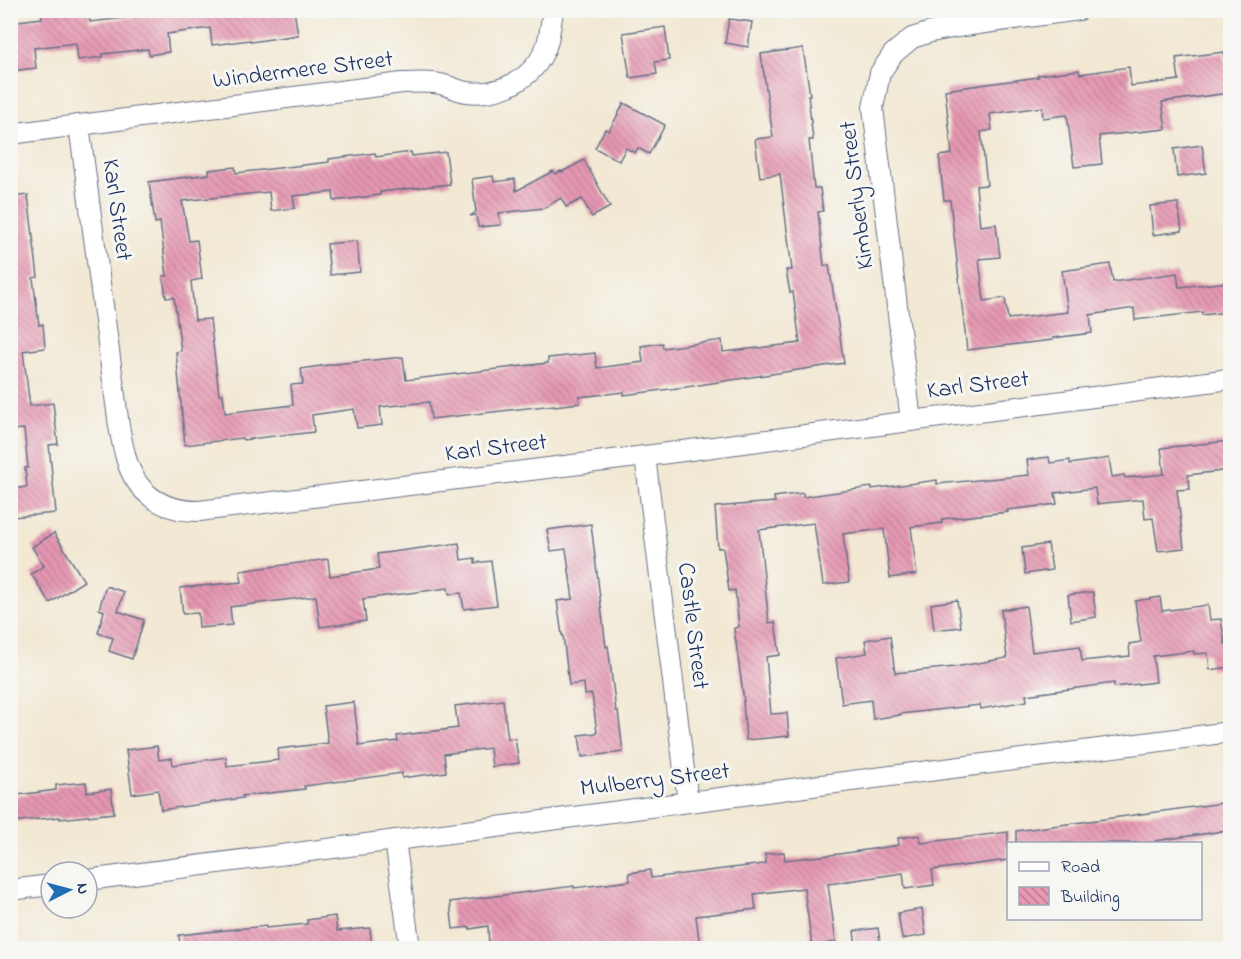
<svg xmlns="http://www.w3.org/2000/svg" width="1241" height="959" font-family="'Indie Flower',sans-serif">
<defs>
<pattern id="building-back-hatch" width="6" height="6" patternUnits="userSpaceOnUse" patternTransform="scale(1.5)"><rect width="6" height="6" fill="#e698b2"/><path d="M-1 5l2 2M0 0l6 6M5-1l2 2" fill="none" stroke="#ba7c94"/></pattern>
</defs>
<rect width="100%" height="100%" fill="#f6f6f2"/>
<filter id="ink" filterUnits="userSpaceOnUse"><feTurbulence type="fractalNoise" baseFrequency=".0167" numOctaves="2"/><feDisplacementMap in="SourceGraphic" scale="12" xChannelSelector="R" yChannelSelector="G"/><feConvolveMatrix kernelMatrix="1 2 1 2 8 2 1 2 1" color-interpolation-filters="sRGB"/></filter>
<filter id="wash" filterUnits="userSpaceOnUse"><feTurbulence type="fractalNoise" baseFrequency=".008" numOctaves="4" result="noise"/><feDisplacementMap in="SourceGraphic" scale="24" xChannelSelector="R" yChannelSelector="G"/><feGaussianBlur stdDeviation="1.35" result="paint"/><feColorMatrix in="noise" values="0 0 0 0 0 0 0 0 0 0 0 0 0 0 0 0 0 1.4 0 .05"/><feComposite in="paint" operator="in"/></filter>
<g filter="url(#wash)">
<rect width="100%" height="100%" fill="#f2e8d3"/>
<g id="blocks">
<g fill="url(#building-back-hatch)">
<path d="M41,10H89L90,22L177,12V10H294L298,35L251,42L250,40L212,45L210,28L167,34L169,52L149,55L148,49L103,54V57L78,60L76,43L34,48L36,68L10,71V22L42,18Z"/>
<path d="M729,19L752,22L748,47L725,43Z"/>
<path d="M665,27L669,60L655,62L657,74L630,78L623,33Z"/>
<path d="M803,48L810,95H808L813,140H809L814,188H820L823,211L818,212L824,266L829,265L844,363L686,387L624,395V392L579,397L580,403L554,406V405L431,419L429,402L380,407L382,425L357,428L354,409L312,415L314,432L289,435V434L243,440L242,438L185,445L176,352L181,351L174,297L166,298L163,276H167L160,222L155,223L149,182L209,174V170L235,167L236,173L329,162V159L375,153L376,157L411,152L412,156L446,152L450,184L380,192V195L334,201L333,192L293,196L295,208L271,211L269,192L182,201L189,241L197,240L202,279L191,281L195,320L210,319L219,394H223L225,413L293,405L291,385L303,384L301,369L335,364L403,357L406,380L548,363V358L595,353L597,368L643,362L641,346L662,343L663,348L722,340L723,352L800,343L793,292L790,293L786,270H792L780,174L760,177L755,139L773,137L761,54Z"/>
<path d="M1224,52L1229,93L1162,102L1166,129L1099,136L1102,164L1074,167L1067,115L1043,118L1042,107L990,114L992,130L981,132L987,185L976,186L980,226L996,224L1000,257L979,259L984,301L1005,298L1008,319L1068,312L1062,271L1110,264L1113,282L1177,273L1179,287L1230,282V312L1202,315V312L1135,320L1134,308L1090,315L1092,333L1053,338V340L967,350L950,200H944L939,156L952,154L945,90L1038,77V75L1079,70L1080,74L1129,67L1131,86L1179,80L1176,58Z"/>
<path d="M624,103L665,125L649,154L638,148L635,153L626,148L619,161L595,148L605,129L609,131Z"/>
<path d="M1202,145L1206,173L1177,177L1174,149Z"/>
<path d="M584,160L610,207L592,217L582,199L566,207L561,198L544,208L499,213L501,225L478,227L476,215L470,216L476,212L472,179L493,176L494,182L515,179L516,191L553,171L555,174L561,171L562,172Z"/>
<path d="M28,195L38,277L33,278L39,325L43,324L45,348L23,351L30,406L53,403L58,444L49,445L56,513L13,517L10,489L27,487L25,468H28L24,429L13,430L10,408V197Z"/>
<path d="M1178,203L1182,231L1153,235L1150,206Z"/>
<path d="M357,241L360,272L330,275L327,244Z"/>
<path d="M1230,441V470L1188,475L1190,489L1177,490L1184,548L1158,551L1153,518L1145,519L1143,499L1097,504L1095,488L1055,493L1057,504L1007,510L1008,512L942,519V523L911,527L917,574L890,578L884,529L843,534L849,582L823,585L814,523L759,530L769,623L775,622L780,655L766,657L771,714L787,713L789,736L746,740L743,701H744L734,628L739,627L735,590L729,591L723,548H718L715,507L775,502L774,497L803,493V497L872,487V489L937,480V484L1029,475L1027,460L1049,457L1050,463L1070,460V464L1109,458L1112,477L1124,475L1125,478L1164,474L1161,448Z"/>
<path d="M591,524L606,647L608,646L616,711H618L623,752L582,757L579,735L597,733L592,694L585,695L584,683L569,685L563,635H562L557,601L573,599L566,549L551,551L547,530Z"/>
<path d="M54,533L84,581L50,603L31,574L44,566L32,547Z"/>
<path d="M459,543L461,560L475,558V563L491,561L497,605L464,609L461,593L449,594L448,588L363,599L366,621L320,627L316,596L230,607L232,625L199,628L198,613L183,614L180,588L242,582L240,571L328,559L330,576L379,569L377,554Z"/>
<path d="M1048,544L1052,570L1025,574L1022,548Z"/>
<path d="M106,586L124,592L118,611L144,620L132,659L109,651L113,638L98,633L104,611L99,609Z"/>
<path d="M1093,592L1096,617L1071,621L1068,595Z"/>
<path d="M1160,597L1162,611L1208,605L1210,620L1221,619L1225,644H1230V667L1210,670L1208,653L1194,654V651L1153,656L1156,682L1114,687V683L1026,695L1027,701L981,709L980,705L900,714V715L873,719L871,700L842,704L836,658L867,653L865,640L890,636L895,673L955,667L1007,658L1001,610L1026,606L1032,652L1080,646L1082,661L1130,656L1129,644L1141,642L1135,601Z"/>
<path d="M957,600L961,627L934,630L931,604Z"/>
<path d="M503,700L508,739L515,738L519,763L492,767L490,748L444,754L446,772L402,778V773L304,786L305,789L242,796L243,798L161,810L158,790L132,794L126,750L157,746L159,760L172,758L173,765L226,757L227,766L279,760L278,749L328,743L323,706L354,702L359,746L398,741L397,736L458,728L455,706Z"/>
<path d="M86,782L87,792L111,789L114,813L60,819V817L10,822V796L56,790V785Z"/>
<path d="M1230,802V830L1155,841V843H1016V831Z"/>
<path d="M1008,832V860L932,870L934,885L905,889L903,873L828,884L836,942L812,946L804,888L754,894L756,909L696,916L700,948H489L488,926L470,929V927L453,929L450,902L574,886V888L630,881L629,873L650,870L651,878L764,864L766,863L765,854L784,852L785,860L839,854L899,845L898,838L919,835L921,843Z"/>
<path d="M922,909L926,935L902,939L898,913Z"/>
<path d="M335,916L337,931L370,928L372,948H180L179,935L266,926V928L307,924V920Z"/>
<path d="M878,928L881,948H856L854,931Z"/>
</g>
</g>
</g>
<g filter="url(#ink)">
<use href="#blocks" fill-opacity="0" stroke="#667087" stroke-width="1.5"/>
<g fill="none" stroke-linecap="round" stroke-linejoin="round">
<defs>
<g id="street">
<path d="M79,125L119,426C121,437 123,448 126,458C136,494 163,511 199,511L645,456L1230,379"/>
<path d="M10,134L402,83C416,83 432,81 444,85C452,87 459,91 467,92C500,96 534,79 546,47C550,36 551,22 553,10"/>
<path d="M911,421L873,108L880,73L893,54L912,38L931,32L957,27L1079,10"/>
<path d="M645,456L688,802"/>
<path d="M395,840L410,948"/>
<path d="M87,880L1230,732"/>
<path d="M10,890L51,885"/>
</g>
</defs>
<use href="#street" stroke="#667087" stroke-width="22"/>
<use href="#street" stroke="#fff" stroke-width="20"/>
</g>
</g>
<g text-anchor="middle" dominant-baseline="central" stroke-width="6" stroke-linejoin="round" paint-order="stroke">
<g font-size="24" fill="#1b2f5e" stroke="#f6f6f2">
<text transform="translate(303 71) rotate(-7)">Windermere Street</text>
<text transform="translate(858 195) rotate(-97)">Kimberly Street</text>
<text transform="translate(116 210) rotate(82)">Karl Street</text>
<text transform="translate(978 386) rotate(-7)">Karl Street</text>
<text transform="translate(496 449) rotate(-7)">Karl Street</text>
<text transform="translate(692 626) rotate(83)">Castle Street</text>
<text transform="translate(655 781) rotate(-7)">Mulberry Street</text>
</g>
</g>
<rect width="1241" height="959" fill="none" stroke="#f6f6f2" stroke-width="36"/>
<rect x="1007" y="842" width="195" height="78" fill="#f6f6f2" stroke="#9ea6b7" stroke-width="1.5"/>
<rect x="1019" y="862" width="30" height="9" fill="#ffffff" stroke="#9ea6b7" stroke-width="1.5"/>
<text x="1061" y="872" font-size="18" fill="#1b2f5e">Road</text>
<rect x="1019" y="887" width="30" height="18" fill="url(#building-back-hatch)" stroke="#9ea6b7" stroke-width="1.5"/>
<text x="1061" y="902" font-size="18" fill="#1b2f5e">Building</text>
<g transform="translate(69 890) rotate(84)"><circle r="28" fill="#f6f6f2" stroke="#9ea6b7" stroke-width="1.5"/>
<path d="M0-4.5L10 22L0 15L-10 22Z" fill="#1f6fb2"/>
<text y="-9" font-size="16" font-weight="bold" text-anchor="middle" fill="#1b2f5e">N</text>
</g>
</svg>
